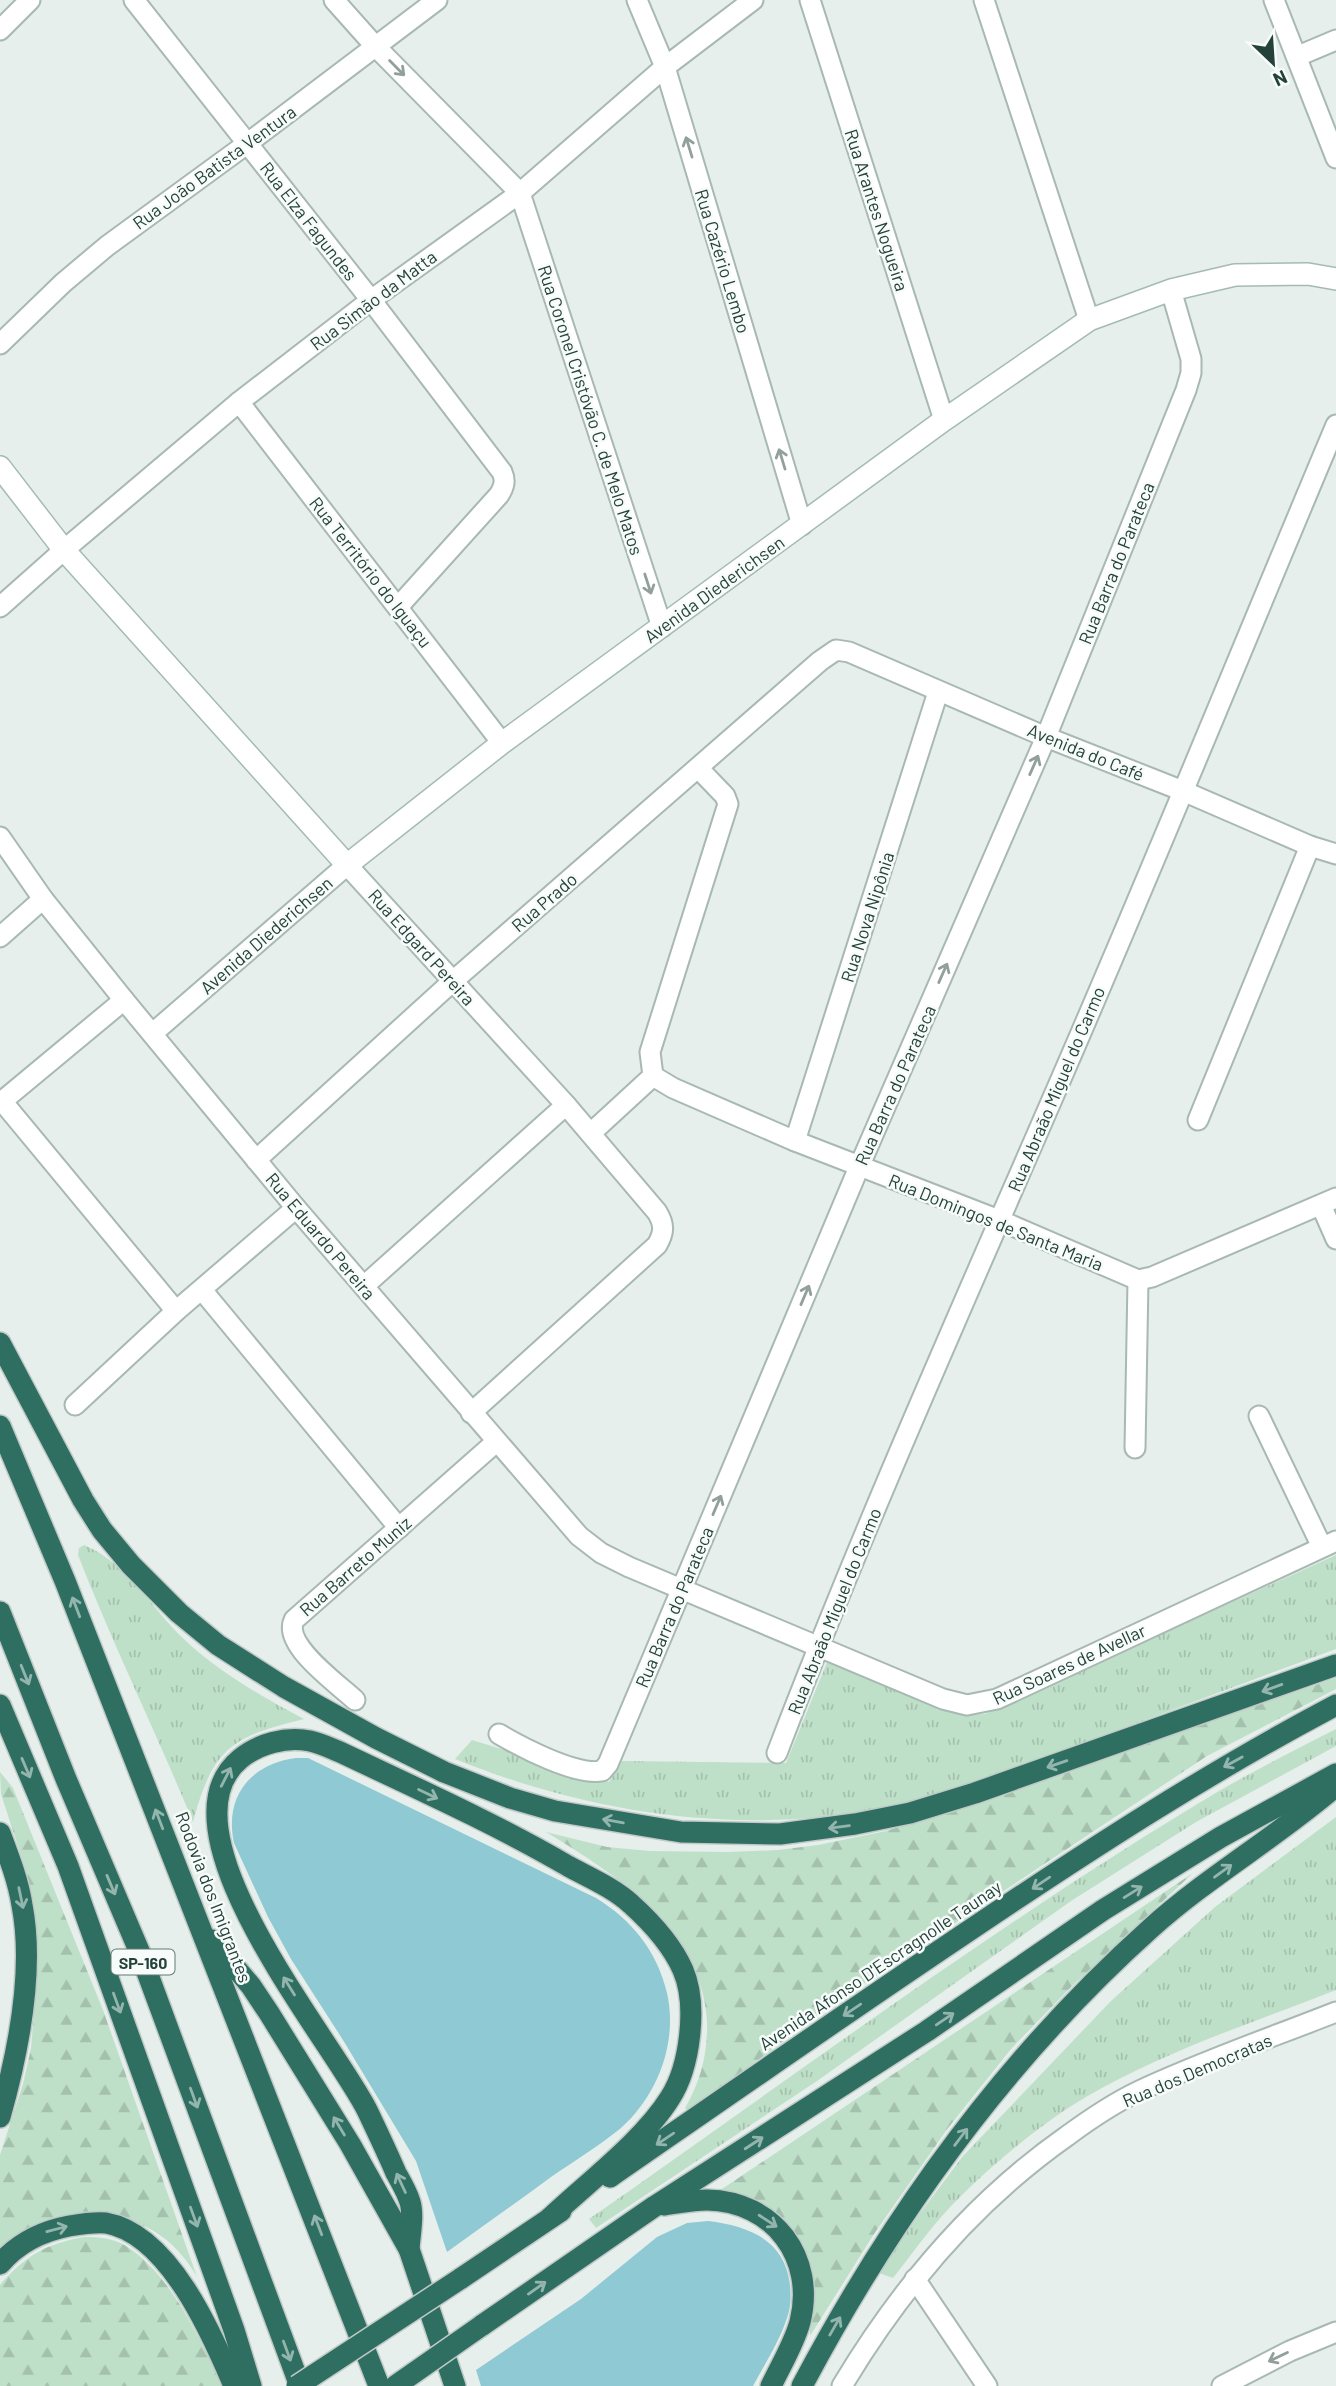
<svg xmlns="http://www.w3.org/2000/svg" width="1336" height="2386" font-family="Barlow,sans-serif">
<defs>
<pattern id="forest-firs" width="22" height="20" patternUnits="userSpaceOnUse" patternTransform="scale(1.75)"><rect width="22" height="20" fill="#bfe0c8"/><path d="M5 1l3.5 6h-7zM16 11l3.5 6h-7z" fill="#a4c1ad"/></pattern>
<pattern id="park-tufts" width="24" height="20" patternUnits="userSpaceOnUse" patternTransform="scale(1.75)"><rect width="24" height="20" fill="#bfe0c8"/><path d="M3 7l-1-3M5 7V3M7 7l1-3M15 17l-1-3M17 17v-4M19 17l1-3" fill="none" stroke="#a4c1ad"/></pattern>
</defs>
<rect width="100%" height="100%" fill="#e6efeb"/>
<g fill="url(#forest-firs)">
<path d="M1336,1678V1689L1207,1756L835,2003L689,2111L685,2108C701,2081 708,2052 707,2021C702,1930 617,1875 546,1832L607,1847L650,1851L728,1852L778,1850L818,1845L886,1831L970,1804Z"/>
<path d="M0,1772L13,1788L103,2010L197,2277C177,2242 150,2223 111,2215L0,2250V2155L23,2084L31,2048L37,1976L32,1904L25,1868L1,1794Z"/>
<path d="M1193,1873L1071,1987L1011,2049L948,2128L874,2234L810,2336C810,2321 815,2307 815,2292C813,2238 770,2194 716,2193Z"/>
<path d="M84,2237C99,2237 113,2238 126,2246C174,2277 197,2338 224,2386H0V2285C26,2255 46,2244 84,2237Z"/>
</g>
<g fill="url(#park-tufts)">
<path d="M84,1545C128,1563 152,1610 186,1641C220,1673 263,1697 304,1719C231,1737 213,1748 193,1822C156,1732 113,1645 78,1555L79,1548Z"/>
<path d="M1336,1555V1649C1247,1682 1157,1715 1068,1749C1014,1769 959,1794 902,1805C750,1837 598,1817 455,1759L472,1740L609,1782L622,1761L786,1763L828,1660L948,1711L965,1715L985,1714Z"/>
<path d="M1336,1729V1746L1196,1822L1071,1901L817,2081L596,2228L589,2219C797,2074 1001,1921 1219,1791C1257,1769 1297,1749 1336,1729Z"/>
<path d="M1336,1817V1990C1252,2023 1165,2051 1086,2097C1046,2120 994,2163 961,2196C935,2221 915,2250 893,2278L879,2273L902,2237L963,2156L1111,2001L1215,1907Z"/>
</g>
<g fill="#8ec9d4">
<path d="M296,1758H308L596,1898C632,1920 657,1951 667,1993C678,2042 658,2095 621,2128C599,2146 574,2161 551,2177C517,2202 482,2227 447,2252L416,2161L343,2040L291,1959L268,1917L234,1843C224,1797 250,1764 296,1758Z"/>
<path d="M708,2221C749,2226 785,2240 790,2285C791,2296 791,2307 787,2318C779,2342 765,2364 753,2386H481L476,2370L581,2299L657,2237L687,2223Z"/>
</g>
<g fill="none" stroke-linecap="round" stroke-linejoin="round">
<defs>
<g id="street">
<path d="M134,0L371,300L502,472C506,481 504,487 499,495L398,607"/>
<path d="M334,0L375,46L520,193L662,627"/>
<path d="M637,0L665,67L802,525"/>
<path d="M810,0L944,420"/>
<path d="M984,0L1089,320"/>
<path d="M1274,0L1336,158"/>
<path d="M0,30L30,0"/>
<path d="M1298,56L1336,40"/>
<path d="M0,344L63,283L107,246L248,143L437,0"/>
<path d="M239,402L502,743"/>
<path d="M0,607L64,550L239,402L371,300L520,193L665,67L753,0"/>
<path d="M698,768L725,796L728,804L650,1052L653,1076L673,1088L795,1141L999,1220L1138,1280L1152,1277L1336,1198"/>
<path d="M0,837L43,899L124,1000L296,1208L579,1536L601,1553L629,1567L943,1699L967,1705L997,1699L1336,1541"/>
<path d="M0,937L43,899"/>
<path d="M153,1033L347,865L566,1105L657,1212C665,1225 664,1233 657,1245L471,1413"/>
<path d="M2,1101L176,1311"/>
<path d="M0,1103L124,1000"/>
<path d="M1198,1120L1310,846"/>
<path d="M591,1133L653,1076"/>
<path d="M795,1141L938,692"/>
<path d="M256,1160L453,981L820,661L836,650L849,652L1046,737L1183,791L1310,846L1336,854"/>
<path d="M1321,1205L1336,1239"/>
<path d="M364,1286L566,1105"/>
<path d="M202,1290L399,1528"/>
<path d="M75,1405L176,1311L296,1208"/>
<path d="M1259,1416L1322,1547"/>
<path d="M1135,1448L1138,1280"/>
<path d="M355,1700C338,1684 282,1645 294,1620L496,1442"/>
<path d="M499,1734C521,1747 576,1776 602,1771L608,1764L859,1167L1046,737L1186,390L1191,373V359L1171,290"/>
<path d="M777,1753C865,1523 966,1298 1064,1072C1157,858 1245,641 1336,425"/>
<path d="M915,2279L987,2386"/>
<path d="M842,2386C900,2289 973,2202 1067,2136C1090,2119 1114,2103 1139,2091C1203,2061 1270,2038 1336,2012"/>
<path d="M1222,2386L1290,2351L1336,2332"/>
</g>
<path id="secondary" d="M0,467L64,550L347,865L502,743L944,420L1089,320L1171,290L1235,275L1308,274L1336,279"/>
<g id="highway">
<path d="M0,1343L83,1500L102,1530L131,1565L179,1613L218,1645L284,1687L376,1738L444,1772L510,1798L555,1811L681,1832L780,1834L855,1824L910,1813L975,1793L1336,1665"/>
<path d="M0,1426L65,1581L379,2386"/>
<path d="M0,1612L66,1779L140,1953L300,2386"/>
<path d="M0,1705L68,1866L234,2330L251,2386"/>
<path d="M0,1833C9,1857 18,1880 22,1905C35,1972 18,2053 0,2117"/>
<path d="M212,1940L251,1986L269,2013L350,2144L409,2249L455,2386"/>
<path d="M610,2177C730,2094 849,2011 970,1930C1089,1850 1209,1772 1336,1705"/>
<path d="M664,2205C679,2203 693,2200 707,2200C774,2201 816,2258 800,2322C794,2344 781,2365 771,2386"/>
<path d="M409,2249C410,2235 414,2215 410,2202C407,2192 401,2182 396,2173C387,2152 377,2131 367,2110C332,2040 154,1830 240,1759C258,1744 286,1736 310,1741C320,1743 330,1748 340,1752C416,1788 494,1823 568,1866C588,1877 614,1888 631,1904C651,1922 672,1945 683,1970C698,2005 690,2067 670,2098C644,2140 587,2183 550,2218"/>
<path d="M0,2264C18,2243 43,2231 69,2226C81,2224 94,2222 106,2223C169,2234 212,2334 234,2386"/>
<path d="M460,2279L561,2211"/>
<path d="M481,2326L655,2206L927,2031L1103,1910L1221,1837L1336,1774"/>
<path d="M802,2386C892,2216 1007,2057 1151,1928C1209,1876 1277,1837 1336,1786"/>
</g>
</defs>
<use href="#street" stroke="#a8b8b2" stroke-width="23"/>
<use href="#secondary" stroke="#a4bbb3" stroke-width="24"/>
<use href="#highway" stroke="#c2cac8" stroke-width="24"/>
<use href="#street" stroke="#fff" stroke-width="19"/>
<use href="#secondary" stroke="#fff" stroke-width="21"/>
<use href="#highway" stroke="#2f6f62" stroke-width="21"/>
<defs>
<g id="highway-bridge">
<path d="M297,2386L460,2279"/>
<path d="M395,2386L481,2326"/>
</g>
</defs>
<use href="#highway-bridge" stroke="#c2cac8" stroke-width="24" stroke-linecap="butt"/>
<use href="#highway-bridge" stroke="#2f6f62" stroke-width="21"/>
</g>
<defs><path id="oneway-shaft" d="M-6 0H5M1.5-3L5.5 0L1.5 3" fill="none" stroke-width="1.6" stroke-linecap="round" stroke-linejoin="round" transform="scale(1.75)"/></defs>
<g stroke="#92a09c">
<use href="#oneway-shaft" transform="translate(397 68) rotate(45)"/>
<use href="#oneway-shaft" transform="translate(689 147) rotate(-107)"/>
<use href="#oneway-shaft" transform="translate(782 459) rotate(-107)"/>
<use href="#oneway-shaft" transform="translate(648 584) rotate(72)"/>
<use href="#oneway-shaft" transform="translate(1034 765) rotate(-66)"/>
<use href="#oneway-shaft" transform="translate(943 973) rotate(-66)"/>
<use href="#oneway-shaft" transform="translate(805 1295) rotate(-67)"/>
<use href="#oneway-shaft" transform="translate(717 1505) rotate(-67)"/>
<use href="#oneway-shaft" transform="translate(1278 2357) rotate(154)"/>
</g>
<g stroke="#93b5ae">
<use href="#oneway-shaft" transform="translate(76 1607) rotate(-111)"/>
<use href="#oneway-shaft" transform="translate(25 1675) rotate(68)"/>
<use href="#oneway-shaft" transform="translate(1272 1688) rotate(160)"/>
<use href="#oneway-shaft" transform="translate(1233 1762) rotate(151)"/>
<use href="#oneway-shaft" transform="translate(1057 1764) rotate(161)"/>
<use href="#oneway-shaft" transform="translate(26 1768) rotate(67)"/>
<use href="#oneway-shaft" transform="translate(226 1777) rotate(-63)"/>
<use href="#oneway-shaft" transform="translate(428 1794) rotate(26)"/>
<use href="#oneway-shaft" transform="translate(159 1819) rotate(-111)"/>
<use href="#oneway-shaft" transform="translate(613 1821) rotate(-170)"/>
<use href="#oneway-shaft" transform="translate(839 1827) rotate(173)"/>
<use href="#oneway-shaft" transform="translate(1223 1871) rotate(-36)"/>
<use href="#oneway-shaft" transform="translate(1041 1883) rotate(146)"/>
<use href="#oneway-shaft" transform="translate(111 1885) rotate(67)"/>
<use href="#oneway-shaft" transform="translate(1133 1892) rotate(-32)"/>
<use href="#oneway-shaft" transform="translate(21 1898) rotate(78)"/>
<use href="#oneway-shaft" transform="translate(289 1986) rotate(-122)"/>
<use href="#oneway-shaft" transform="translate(117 2003) rotate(70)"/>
<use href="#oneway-shaft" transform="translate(852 2010) rotate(146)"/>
<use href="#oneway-shaft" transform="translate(945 2019) rotate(-34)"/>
<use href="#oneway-shaft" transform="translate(194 2098) rotate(70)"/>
<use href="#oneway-shaft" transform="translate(339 2126) rotate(-121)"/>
<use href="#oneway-shaft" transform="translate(961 2137) rotate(-53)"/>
<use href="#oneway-shaft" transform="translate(665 2139) rotate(146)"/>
<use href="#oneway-shaft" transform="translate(754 2143) rotate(-33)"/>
<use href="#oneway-shaft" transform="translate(401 2183) rotate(-115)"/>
<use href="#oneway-shaft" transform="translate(194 2217) rotate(70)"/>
<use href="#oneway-shaft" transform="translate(768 2221) rotate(33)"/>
<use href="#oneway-shaft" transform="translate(318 2225) rotate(-111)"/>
<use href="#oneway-shaft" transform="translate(57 2229) rotate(-15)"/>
<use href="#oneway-shaft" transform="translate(537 2288) rotate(-35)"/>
<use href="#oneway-shaft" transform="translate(835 2326) rotate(-60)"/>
<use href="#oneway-shaft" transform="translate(287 2351) rotate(70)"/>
</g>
<g text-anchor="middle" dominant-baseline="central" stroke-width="5" stroke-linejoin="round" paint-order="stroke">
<rect fill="#f7fbf9" stroke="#637a73" stroke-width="2" x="111.5" y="1949.5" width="63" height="25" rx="5"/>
<g font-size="16" font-weight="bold" fill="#24423a">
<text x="143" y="1962">SP-160</text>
</g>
<g font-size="18" fill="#24423a" stroke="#f7fbf9">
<text transform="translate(214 167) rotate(-36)">Rua João Batista Ventura</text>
<text transform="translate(877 210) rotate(72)">Rua Arantes Nogueira</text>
<text transform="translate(309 221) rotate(52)">Rua Elza Fagundes</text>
<text transform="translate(723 261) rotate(73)">Rua Cazério Lembo</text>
<text transform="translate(373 300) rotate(-37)">Rua Simão da Matta</text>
<text transform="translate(591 410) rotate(72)">Rua Coronel Cristóvão C. de Melo Matos</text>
<text transform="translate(1116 563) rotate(-68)">Rua Barra do Parateca</text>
<text transform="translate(371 572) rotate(52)">Rua Território do Iguaçu</text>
<text transform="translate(714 589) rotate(-36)">Avenida Diederichsen</text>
<text transform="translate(1086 752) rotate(22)">Avenida do Café</text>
<text transform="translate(544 902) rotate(-41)">Rua Prado</text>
<text transform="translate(867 917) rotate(-72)">Rua Nova Nipônia</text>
<text transform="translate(266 935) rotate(-41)">Avenida Diederichsen</text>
<text transform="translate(422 947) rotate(48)">Rua Edgard Pereira</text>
<text transform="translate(895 1085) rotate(-66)">Rua Barra do Parateca</text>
<text transform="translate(1056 1089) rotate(-67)">Rua Abraão Miguel do Carmo</text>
<text transform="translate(996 1222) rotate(22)">Rua Domingos de Santa Maria</text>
<text transform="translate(321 1236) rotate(50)">Rua Eduardo Pereira</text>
<text transform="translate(355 1566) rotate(-41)">Rua Barreto Muniz</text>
<text transform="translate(674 1607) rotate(-67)">Rua Barra do Parateca</text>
<text transform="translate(834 1611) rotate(-68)">Rua Abraão Miguel do Carmo</text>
<text transform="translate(1069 1664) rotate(-25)">Rua Soares de Avellar</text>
<text transform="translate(214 1897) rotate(69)">Rodovia dos Imigrantes</text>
<text transform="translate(880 1965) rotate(-34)">Avenida Afonso D'Escragnolle Taunay</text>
<text transform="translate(1197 2070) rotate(-23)">Rua dos Democratas</text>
</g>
</g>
<g transform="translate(1273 63) rotate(155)" stroke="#f7fbf9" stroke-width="5" paint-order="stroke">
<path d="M0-5L12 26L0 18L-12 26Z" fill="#24423a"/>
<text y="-10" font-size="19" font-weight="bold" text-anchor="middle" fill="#24423a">N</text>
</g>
</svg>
